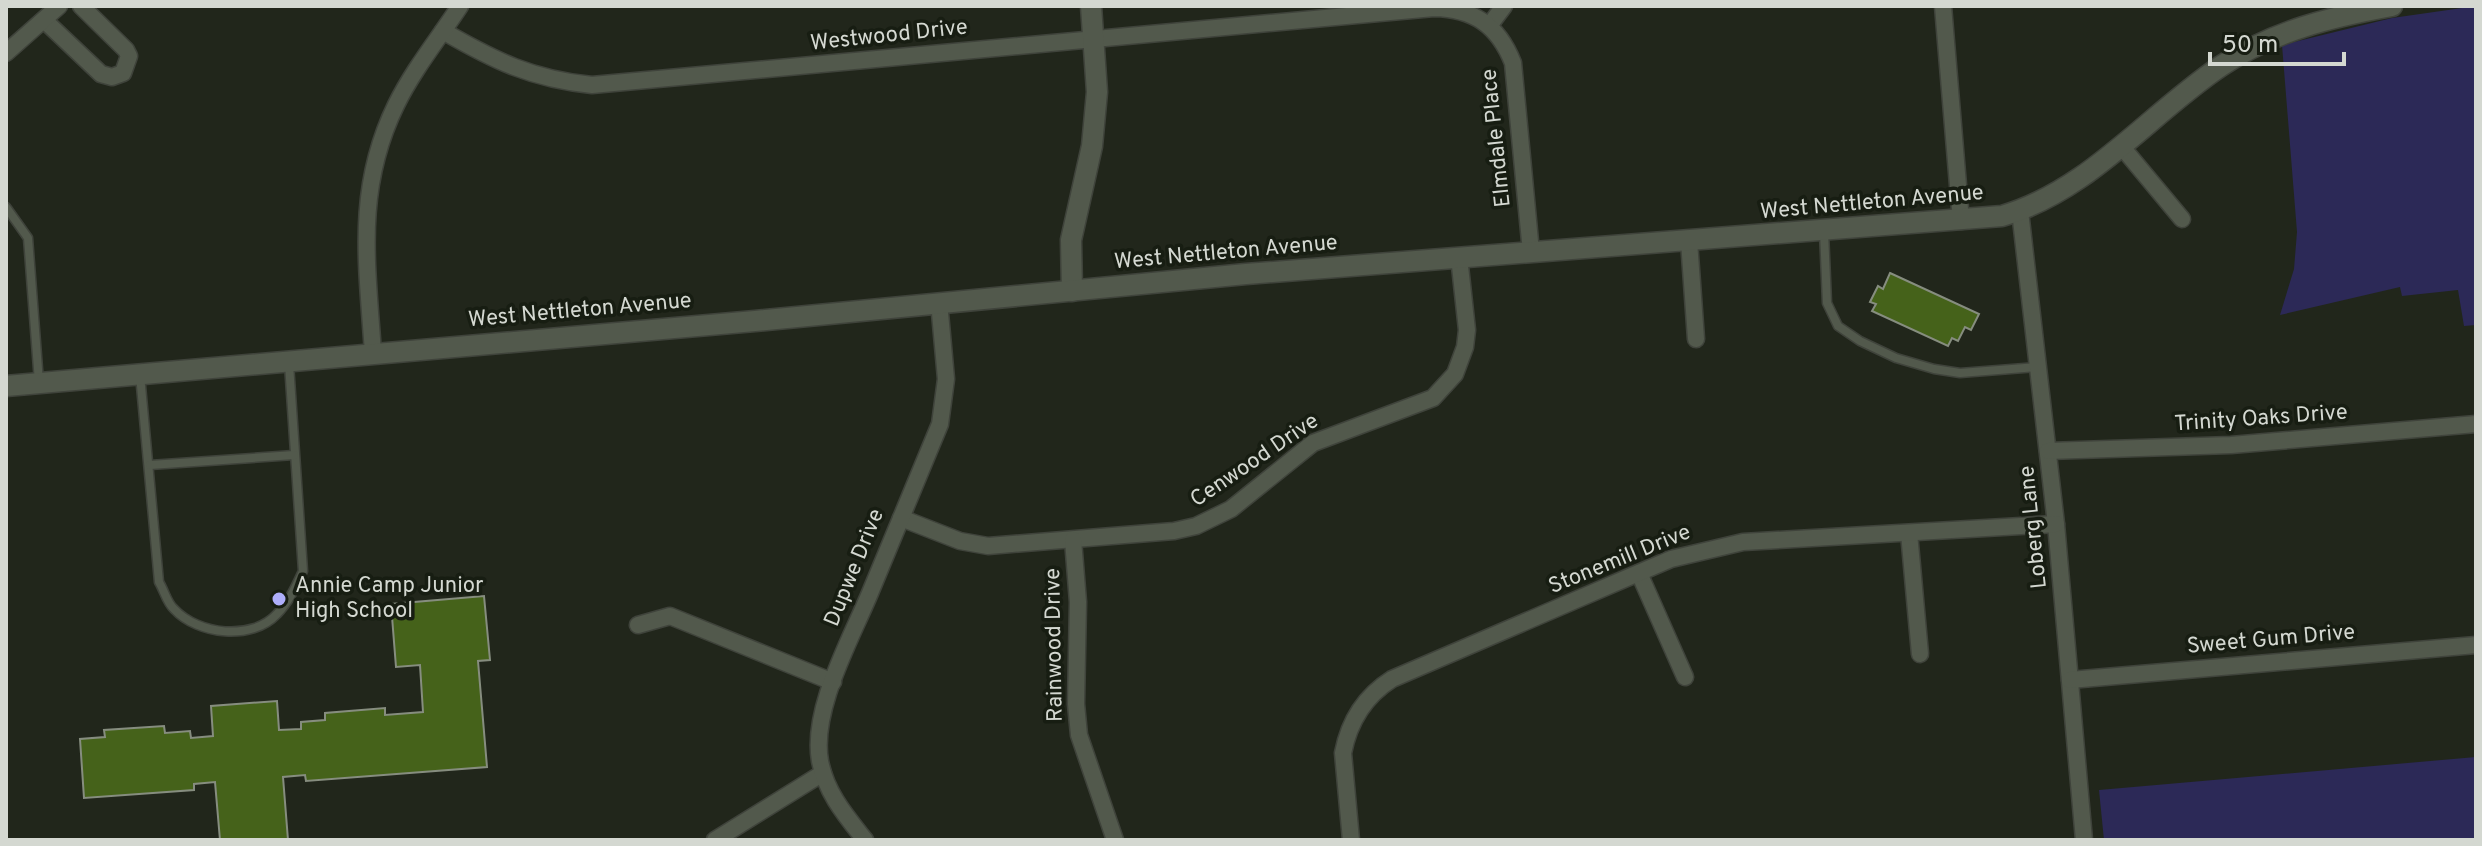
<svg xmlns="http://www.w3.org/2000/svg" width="2482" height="846" font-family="Overpass,sans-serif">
<rect width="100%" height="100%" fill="#21261b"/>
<g fill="#2c2957">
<path d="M2476,6V325L2464,326L2458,290L2402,296L2400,287L2280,315L2294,269L2297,232L2282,45L2392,18Z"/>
<path d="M2476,757V840H2104L2099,790Z"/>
</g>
<g fill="#45621a" stroke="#868d7f" stroke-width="2">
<path d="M1890,273L1979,314L1971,330L1965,327L1958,341L1952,338L1948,346L1872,311L1876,304L1870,302L1878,286L1883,289Z"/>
<path d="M484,596L490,660L478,661L487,767L306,781L305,775L283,777L288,840H220L215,782L194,784V790L84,798L80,739L105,737L104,730L164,726L165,733L190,731L191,738L213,736L211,706L277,701L279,730L301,729V722L325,720V713L385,708V715L423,712L420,665L396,667L391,604Z"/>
</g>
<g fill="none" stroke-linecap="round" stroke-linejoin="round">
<defs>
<g id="service">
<path d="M6,207L28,238L39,382"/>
<path d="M1824,232L1827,303L1838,326L1860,341L1896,358L1934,369L1960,373L2037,367"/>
<path d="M140,375L159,582C164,590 167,603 174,609C198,635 252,641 277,614C289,602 296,586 303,571L289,364"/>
<path d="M150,465L294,455"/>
</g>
<g id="minor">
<path d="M1943,6L1961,221"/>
<path d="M44,20L101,74L112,77L123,73L129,56L126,50L81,6"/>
<path d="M1489,26L1504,6"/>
<path d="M443,31C495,61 532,79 592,85L1434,8C1474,9 1498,25 1513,63L1531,252"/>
<path d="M6,53L59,6"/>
<path d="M2122,147L2182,219"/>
<path d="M2020,211L2056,524L2084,840"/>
<path d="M1689,241L1696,339"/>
<path d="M373,353C367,263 355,189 396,105C413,70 439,38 460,6"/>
<path d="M2048,451L2231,445L2476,424"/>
<path d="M901,518L960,541L988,546L1174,531L1196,526L1231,509L1313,443L1433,398L1455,374L1465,347L1467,330L1459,257"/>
<path d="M1909,533L1920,654"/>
<path d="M1073,540L1078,602L1076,704L1079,735L1115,840"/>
<path d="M1639,573L1685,677"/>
<path d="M638,625L670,616L833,682"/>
<path d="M2070,680L2476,645"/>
<path d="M715,840L823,773"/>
<path d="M865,840C846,816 826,793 820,761C811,710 850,641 870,593C893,537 917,480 940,424L946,379L939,302"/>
<path d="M1351,840L1343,753C1349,722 1365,696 1392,679L1671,559L1743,542L2056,524"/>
</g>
<g id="tertiary">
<path d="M1072,291L1071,240L1092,146L1097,92L1091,6"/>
<path d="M6,386L755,321L1246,274L2002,216C2089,191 2148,115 2221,66C2273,31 2331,17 2392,6"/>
</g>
</defs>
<use href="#service" stroke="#3f433b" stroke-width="11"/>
<use href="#minor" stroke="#3f433b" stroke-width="19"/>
<use href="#tertiary" stroke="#3f433b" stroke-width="23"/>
<use href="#service" stroke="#52594c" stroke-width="8"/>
<use href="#minor" stroke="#52594c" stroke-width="16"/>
<use href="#tertiary" stroke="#52594c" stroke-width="20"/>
</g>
<circle fill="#aeaefa" stroke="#171d12" stroke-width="3" cx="279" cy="599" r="8"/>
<g text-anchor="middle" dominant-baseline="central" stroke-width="7" stroke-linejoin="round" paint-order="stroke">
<g font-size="22" fill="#d4d8d1" stroke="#171d12">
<text transform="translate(889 36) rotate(-6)">Westwood Drive</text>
<text transform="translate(1497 138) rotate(-96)">Elmdale Place</text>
<text transform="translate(1872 203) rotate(-5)">West Nettleton Avenue</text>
<text transform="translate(1226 253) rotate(-5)">West Nettleton Avenue</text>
<text transform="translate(580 311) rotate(-5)">West Nettleton Avenue</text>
<text transform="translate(2261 419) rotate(-4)">Trinity Oaks Drive</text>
<text transform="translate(1255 461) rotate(-34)">Cenwood Drive</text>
<text transform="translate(2034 527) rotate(-96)">Loberg Lane</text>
<text transform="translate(1620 560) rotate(-22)">Stonemill Drive</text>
<text transform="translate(855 568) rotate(-68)">Dupwe Drive</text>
<text transform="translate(2271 640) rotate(-5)">Sweet Gum Drive</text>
<text transform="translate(1055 645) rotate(-91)">Rainwood Drive</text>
</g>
<g font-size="22" fill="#d4d8d1" stroke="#171d12" text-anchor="start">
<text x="295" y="586">Annie Camp Junior<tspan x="295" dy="25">High School</tspan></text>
</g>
</g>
<rect width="2482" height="846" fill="none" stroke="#d4d8d1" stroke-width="16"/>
<path d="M2210 52v12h134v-12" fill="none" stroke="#d4d8d1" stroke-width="4"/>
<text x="2222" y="52" font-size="24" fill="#d4d8d1" stroke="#171d12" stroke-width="6" paint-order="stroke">50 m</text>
</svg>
